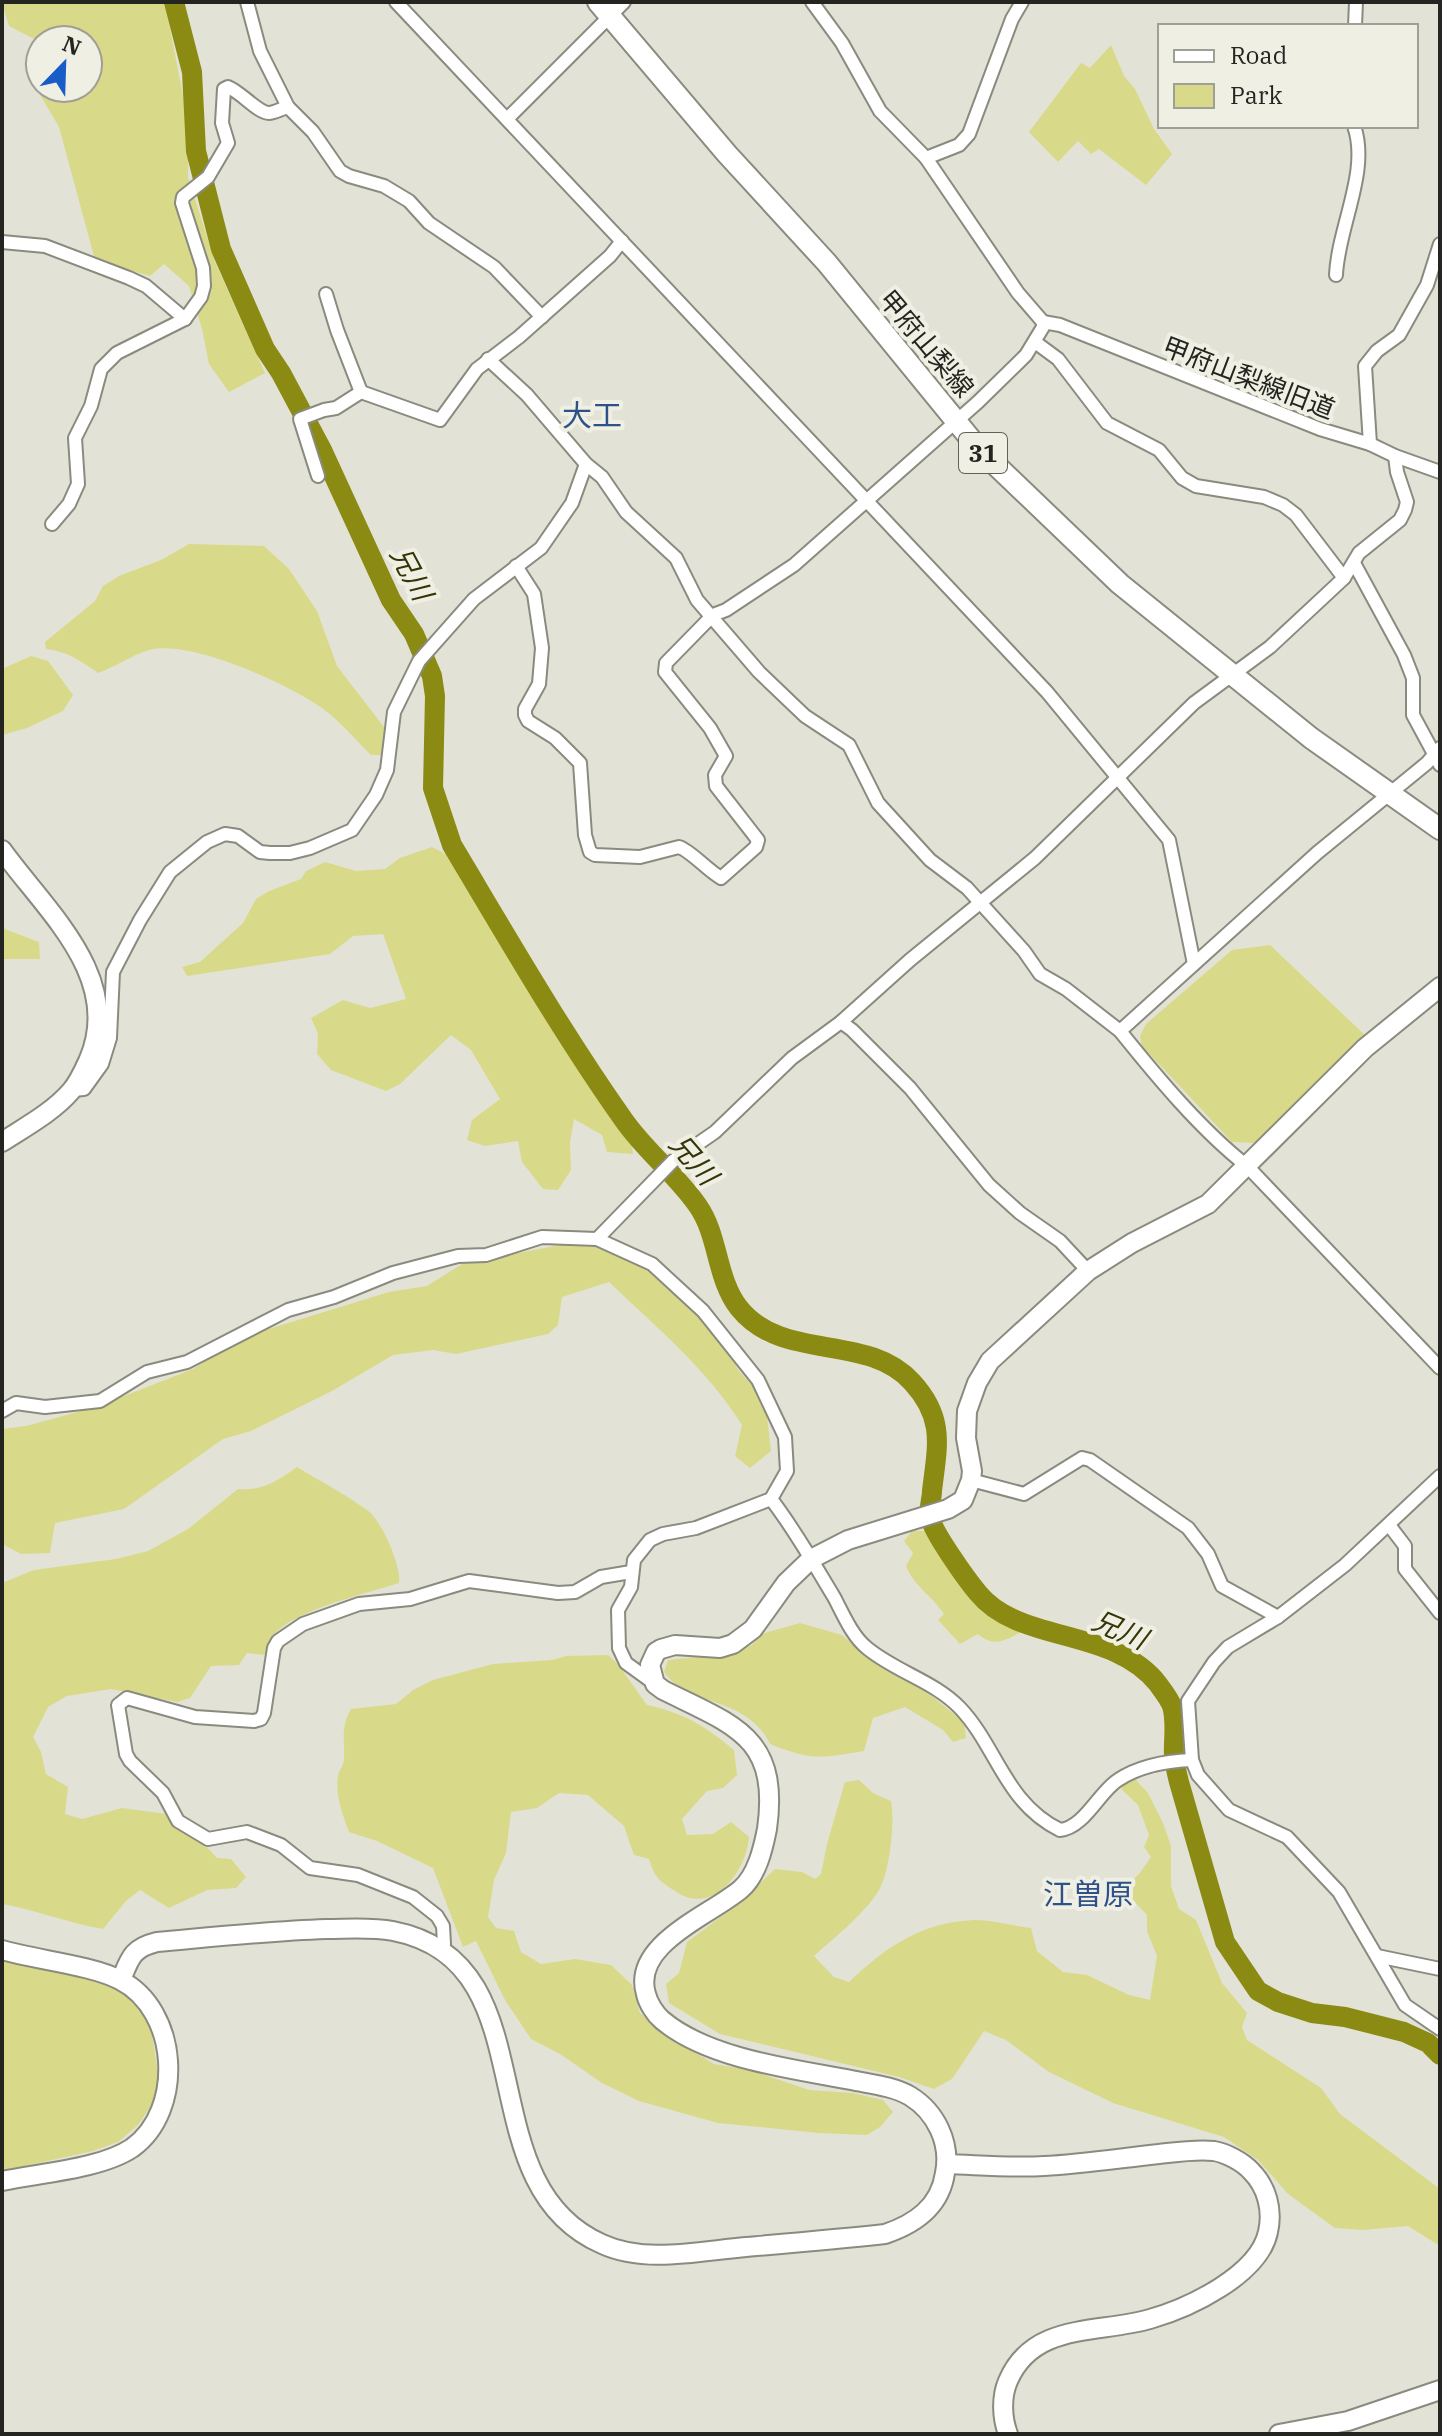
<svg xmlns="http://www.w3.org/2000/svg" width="1442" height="2436" font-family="'IBM Plex Serif','Noto Sans JP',serif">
<rect width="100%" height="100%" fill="#e2e3d6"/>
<g fill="#d8da89">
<path d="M2,2H165L188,122V177L215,262L265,373L229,392L209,364L202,329L189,286L164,264L150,276L95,260L59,127L36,88L40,70V88H88V40L40,42L9,26Z"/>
<path d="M1111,45L1124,76L1135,89L1154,129L1172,154L1146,185L1099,149L1091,154L1078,141L1058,162L1029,132L1081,63L1090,68Z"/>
<path d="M189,544L264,546L289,569L317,611L337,666L387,731L381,755H371C356,740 340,721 322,708C288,684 190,639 149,650C132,655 115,667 98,673C81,661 67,651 46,649L45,642L95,601L103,586L119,576L161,560Z"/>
<path d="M31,656L48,661L73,695L63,711L27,728L2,735V669Z"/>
<path d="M432,847L453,858L491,915L511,961L530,985L536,1003L594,1087L612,1121L632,1145L633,1154L607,1152L602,1135L574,1119L570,1143L571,1170L558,1190L543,1189L522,1162L518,1141L485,1146L467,1140L472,1120L500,1099L471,1050L451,1035L400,1084L386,1091L331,1070L317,1054L318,1034L311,1018L343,1000L370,1008L406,999L383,934L353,936L330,954L187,976L182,967L200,962L243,923L256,899L269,891L301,879L306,871L325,862L356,871L385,869L400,858Z"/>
<path d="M2,928L39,942L40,959H2Z"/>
<path d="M1270,945L1367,1037L1255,1143L1232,1142L1142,1046L1140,1036L1146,1024L1232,950Z"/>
<path d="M565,1244L599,1246L644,1267L700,1315L721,1340L739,1371L758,1392L767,1416L771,1451L750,1468L735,1456L742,1425C708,1370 656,1327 609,1282L562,1297L558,1325L548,1334L456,1354L433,1350L393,1355L332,1391L251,1431L223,1439L124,1509L55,1523L50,1553L21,1554L2,1544V1429L26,1426L96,1407L193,1369L243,1337L389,1292L427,1286L462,1264Z"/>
<path d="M297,1467C320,1481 345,1494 367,1510C381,1519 402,1567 399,1583C368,1593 290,1611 272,1637C269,1642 268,1650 266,1655L247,1653L239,1665L211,1666L190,1698L177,1702L111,1689L67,1696L48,1707L33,1737L41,1752L46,1774L68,1787L65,1814L82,1819L122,1808L167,1814L178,1826L199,1839L217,1858L231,1859L246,1877L236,1888L207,1890L169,1908L140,1890L126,1901L103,1929C68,1923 36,1910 2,1904V1583L34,1570L116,1559L148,1551L188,1529L238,1489C263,1491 277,1481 297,1467Z"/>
<path d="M912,1531H929L974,1600L995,1618L1018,1623L1023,1631C1006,1640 994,1648 978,1634L960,1644L938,1620L944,1614C932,1596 913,1585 906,1566L913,1553L904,1541Z"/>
<path d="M800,1623L842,1635L878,1665L917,1684L964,1722L966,1738L953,1742L943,1730L905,1707L873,1718L864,1751C820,1758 812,1761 770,1744C747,1696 689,1707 664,1672L668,1660L729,1654L752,1645L761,1634Z"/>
<path d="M608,1655L617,1663L647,1705C684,1713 705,1726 734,1750L737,1775L723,1788L707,1791L682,1819L687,1835L713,1834L731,1822L749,1837C746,1873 712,1917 675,1891C658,1880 655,1878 649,1859L634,1855L624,1826L588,1795L559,1793L537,1808L511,1812L506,1853L494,1880L488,1917L496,1928L514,1931L521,1952L541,1964L575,1959L611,1965L632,1985L640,2013L673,2039L714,2064L753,2071L809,2090L853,2093L883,2100L893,2112L880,2127L867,2135L819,2133L718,2123L639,2101L602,2083L560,2054L531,2039L505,2000L476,1941L463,1947L433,1868L377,1841L349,1832C343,1815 335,1796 338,1776C339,1770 344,1765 344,1759C345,1739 340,1728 351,1709L396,1704L413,1690L433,1680L493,1664L552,1660L566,1656Z"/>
<path d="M1133,1777L1148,1793L1163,1823L1171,1846V1886L1179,1909L1196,1920L1222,1983L1247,2013L1242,2027L1247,2040L1321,2088L1340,2114L1440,2189V2246L1408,2226L1363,2230L1335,2228L1288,2194L1258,2160L1224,2137L1113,2103L1049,2072L1006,2040L984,2031L952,2079L934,2089L899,2077L720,2034L669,2003L666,1984L679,1973L687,1942L738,1904L775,1869L802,1872L815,1879L821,1874L827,1844L845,1782L859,1780L873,1793L891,1801C895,1820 890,1870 880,1888C869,1910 833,1939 814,1956L834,1977L849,1982C886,1947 921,1922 975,1920C993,1920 1013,1926 1031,1928L1037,1951L1063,1972L1087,1975L1129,1995L1150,2000L1157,1956L1147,1931V1915L1123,1890L1139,1874L1151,1857L1144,1847L1149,1835L1138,1805L1122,1790V1782Z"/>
<path d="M2,1957L105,1984L133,1999L150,2022L159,2079L153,2103L138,2125L118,2142L93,2151L2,2171Z"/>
</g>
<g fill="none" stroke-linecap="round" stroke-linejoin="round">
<path stroke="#8b8b13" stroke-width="20" d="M174,2L192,72L196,151L221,249L265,349L281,373L322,450L391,600L414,634L432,676L435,696L433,788L452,845C507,937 561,1031 623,1119C645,1151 677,1175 698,1206C719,1236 716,1279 739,1308C783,1363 867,1332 912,1382C946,1419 937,1447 932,1491C932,1499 928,1509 930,1517C932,1531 967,1580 978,1593C1019,1644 1114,1627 1158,1684C1163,1691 1169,1698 1172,1706C1177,1723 1173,1740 1174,1757C1175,1765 1177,1774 1179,1782L1225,1942L1258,1991L1278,2002L1312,2013L1345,2017L1404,2032L1428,2043L1440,2055"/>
<defs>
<g id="street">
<path d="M247,2L260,51L288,107L313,132L340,171L349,176L384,186L409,201L429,223L494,267L542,317"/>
<path d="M396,2L1047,692L1169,840L1194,964"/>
<path d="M1355,26L1356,2"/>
<path d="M508,118L624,2"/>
<path d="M926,158L959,145L969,134L1012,19L1022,2"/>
<path d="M2,242L45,246L129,278L146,286L185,319"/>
<path d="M1336,275C1338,227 1370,171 1354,126"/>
<path d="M326,294L337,330L361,392"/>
<path d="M1043,322L1060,325L1320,429L1370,444L1395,456L1440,472"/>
<path d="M1035,342L1058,359L1107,423L1159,450L1182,478L1196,486L1264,497L1283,505L1296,515L1344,578"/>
<path d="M488,359L527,395L586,464L602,477L626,512L676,558L697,600L759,672L805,716L849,745L878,803L930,860L967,888L1024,951L1040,974L1066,989L1120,1031"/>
<path d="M361,392L440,420L477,369L519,337L610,256L622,241"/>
<path d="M1370,444L1365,366L1377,351L1399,335L1427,285L1440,244"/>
<path d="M318,476L300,419L324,410L336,408L361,392"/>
<path d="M52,524L69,504L78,484L75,438L91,406L101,369L117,353L185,319L201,297L204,286L203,268L182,203L183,197L208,177L228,143L222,123L224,89L228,87C241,92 258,113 269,113C274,113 283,108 288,107"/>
<path d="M1354,563L1404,655L1413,678V715L1440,765"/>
<path d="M516,566L534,594L542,648L539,684L525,709V715L528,721L555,738L580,763L585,835L590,852L595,855L640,857L679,847C691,851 707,870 721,878L756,847L758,840L716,786L715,775L726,756L710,728L665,672L666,663L713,615L726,610L794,565L978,402L1026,355L1043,327V322L1018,293L926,158L880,111L842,43L812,2"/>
<path d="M1440,748L1427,763L1317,853L1120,1031C1157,1077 1201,1130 1247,1166L1440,1368"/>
<path d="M841,1022L852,1030L910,1088L989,1185L1020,1213L1060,1241L1088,1271"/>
<path d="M72,1090L84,1089L102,1064L110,1038L113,972L140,920L170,872L207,842L225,834L238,836L260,852L270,853H290L310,848L352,830L376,795L387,770L394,712L419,661L474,599L541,548L572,503L586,464"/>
<path d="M597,1239L673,1161L715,1132L792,1058L841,1022L910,960L1035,858L1194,703L1270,647L1344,578L1359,553L1400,520L1405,510L1407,502L1397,472L1395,456"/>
<path d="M2,1411L16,1403L45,1407L100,1401L147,1372L187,1362L288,1310L334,1297L393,1273L458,1256L486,1255L542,1237L597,1239L652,1264L703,1311L758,1380L785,1437L787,1471L771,1499L696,1528L663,1534L650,1540L634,1560L631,1587L618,1610L619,1648L626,1663L655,1684"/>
<path d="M1440,1476L1345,1565L1278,1617L1228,1647L1214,1662L1188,1701L1192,1760L1198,1775L1229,1810L1287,1837L1339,1892L1405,2005L1440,2029"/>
<path d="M971,1480L1024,1494L1082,1458L1090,1460L1188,1528L1208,1554L1222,1586L1278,1617"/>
<path d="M771,1499C795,1530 814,1564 834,1597C843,1614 852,1636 867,1648C896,1672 934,1681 960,1708C997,1747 1005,1803 1060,1830C1084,1828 1099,1792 1118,1780C1139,1766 1167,1761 1192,1760"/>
<path d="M1389,1525L1405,1546V1569L1440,1613"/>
<path d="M441,1951L444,1944L443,1926L437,1916L413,1897L358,1875L310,1868L281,1845L247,1832L208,1839L178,1821L163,1793L130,1761L126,1754L118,1705L127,1698L195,1717L254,1721L261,1719L264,1713L274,1648L278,1641L303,1624L359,1604L410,1599L469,1581L558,1593L575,1592L601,1577L631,1572"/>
<path d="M1377,1956L1440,1969"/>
</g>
<g id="secondary">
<path d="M2,850C45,910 124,977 89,1059C84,1070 79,1082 71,1091C53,1112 25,1127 2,1142"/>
<path d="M2,1950C36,1960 91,1965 120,1980C179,2010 185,2110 132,2148C101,2169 39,2173 2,2181"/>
<path d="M121,1980C130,1958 132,1948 157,1942C213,1937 269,1931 326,1929C348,1929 371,1927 393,1931C553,1962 463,2183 602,2244C645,2264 700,2251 746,2247C792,2243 839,2239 885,2234C915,2224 940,2207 945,2173C951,2143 936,2112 910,2096C893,2086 870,2084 851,2080C793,2069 708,2059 662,2020C655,2014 648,2003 646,1994C631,1944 711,1915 741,1889C757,1875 763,1849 767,1829C780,1736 733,1725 663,1690L655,1684L650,1665L656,1652L661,1649L675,1645L720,1648L733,1644L753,1629L786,1583L811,1559L848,1540L948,1509L963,1500L971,1480L972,1471L966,1438L967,1411L977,1383L990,1361L1088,1271L1132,1243L1208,1204L1365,1048L1440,987"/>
<path d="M947,2164C979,2165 1012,2168 1044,2166C1083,2164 1121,2158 1159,2154C1177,2152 1196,2149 1214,2151C1226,2153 1243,2162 1251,2171C1267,2187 1273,2210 1268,2232C1259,2275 1189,2308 1150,2319C1098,2334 1033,2322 1008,2381C1001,2397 1002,2418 1008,2434"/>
<path d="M1279,2434L1348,2421L1440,2390"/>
</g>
<path id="primary" d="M598,2L727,154L827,263L978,448L1120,584L1311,738L1440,829"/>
</defs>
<use href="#street" stroke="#8a8a7f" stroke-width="16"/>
<use href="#secondary" stroke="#8a8a7f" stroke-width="22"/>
<use href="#primary" stroke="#8a8a7f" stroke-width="24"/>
<use href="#street" stroke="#fff" stroke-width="12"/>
<use href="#secondary" stroke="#fff" stroke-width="18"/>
<use href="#primary" stroke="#fff" stroke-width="20"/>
</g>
<g text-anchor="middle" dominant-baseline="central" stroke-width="8" stroke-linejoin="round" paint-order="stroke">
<rect fill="#eff0e3" stroke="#61625a" stroke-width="2" x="959" y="433" width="48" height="40" rx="6"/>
<g font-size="24" font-weight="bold" fill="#242520">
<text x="983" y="453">31</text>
</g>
<g font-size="26" fill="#242520" stroke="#eff0e3">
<text transform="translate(927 343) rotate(50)">甲府山梨線</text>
<text transform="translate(1249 377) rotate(21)">甲府山梨線旧道</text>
</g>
<g font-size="28" font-style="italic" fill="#353507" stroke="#eff0e3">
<text transform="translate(412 573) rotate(62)">兄川</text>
<text transform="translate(694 1159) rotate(49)">兄川</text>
<text transform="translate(1120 1629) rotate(23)">兄川</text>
</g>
<g font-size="30" fill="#2f5189" stroke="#eff0e3">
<text x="592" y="414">大工</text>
<text x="1088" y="1893">江曽原</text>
</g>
</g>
<rect width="1442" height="2436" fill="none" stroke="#242520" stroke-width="8"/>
<rect x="1158" y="24" width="260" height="104" fill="#eff0e3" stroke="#9e9f95" stroke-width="2"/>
<rect x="1174" y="50" width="40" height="12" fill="#ffffff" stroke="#9e9f95" stroke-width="2"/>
<text x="1230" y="64" font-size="24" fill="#242520">Road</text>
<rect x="1174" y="84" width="40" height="24" fill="#d8da89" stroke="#9e9f95" stroke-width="2"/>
<text x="1230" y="104" font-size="24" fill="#242520">Park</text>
<g transform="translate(64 64) rotate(23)"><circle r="38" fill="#eff0e3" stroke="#9e9f95" stroke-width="2"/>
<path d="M0-6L14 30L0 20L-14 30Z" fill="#175cc7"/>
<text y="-12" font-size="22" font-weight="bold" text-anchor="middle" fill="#242520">N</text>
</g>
</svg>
